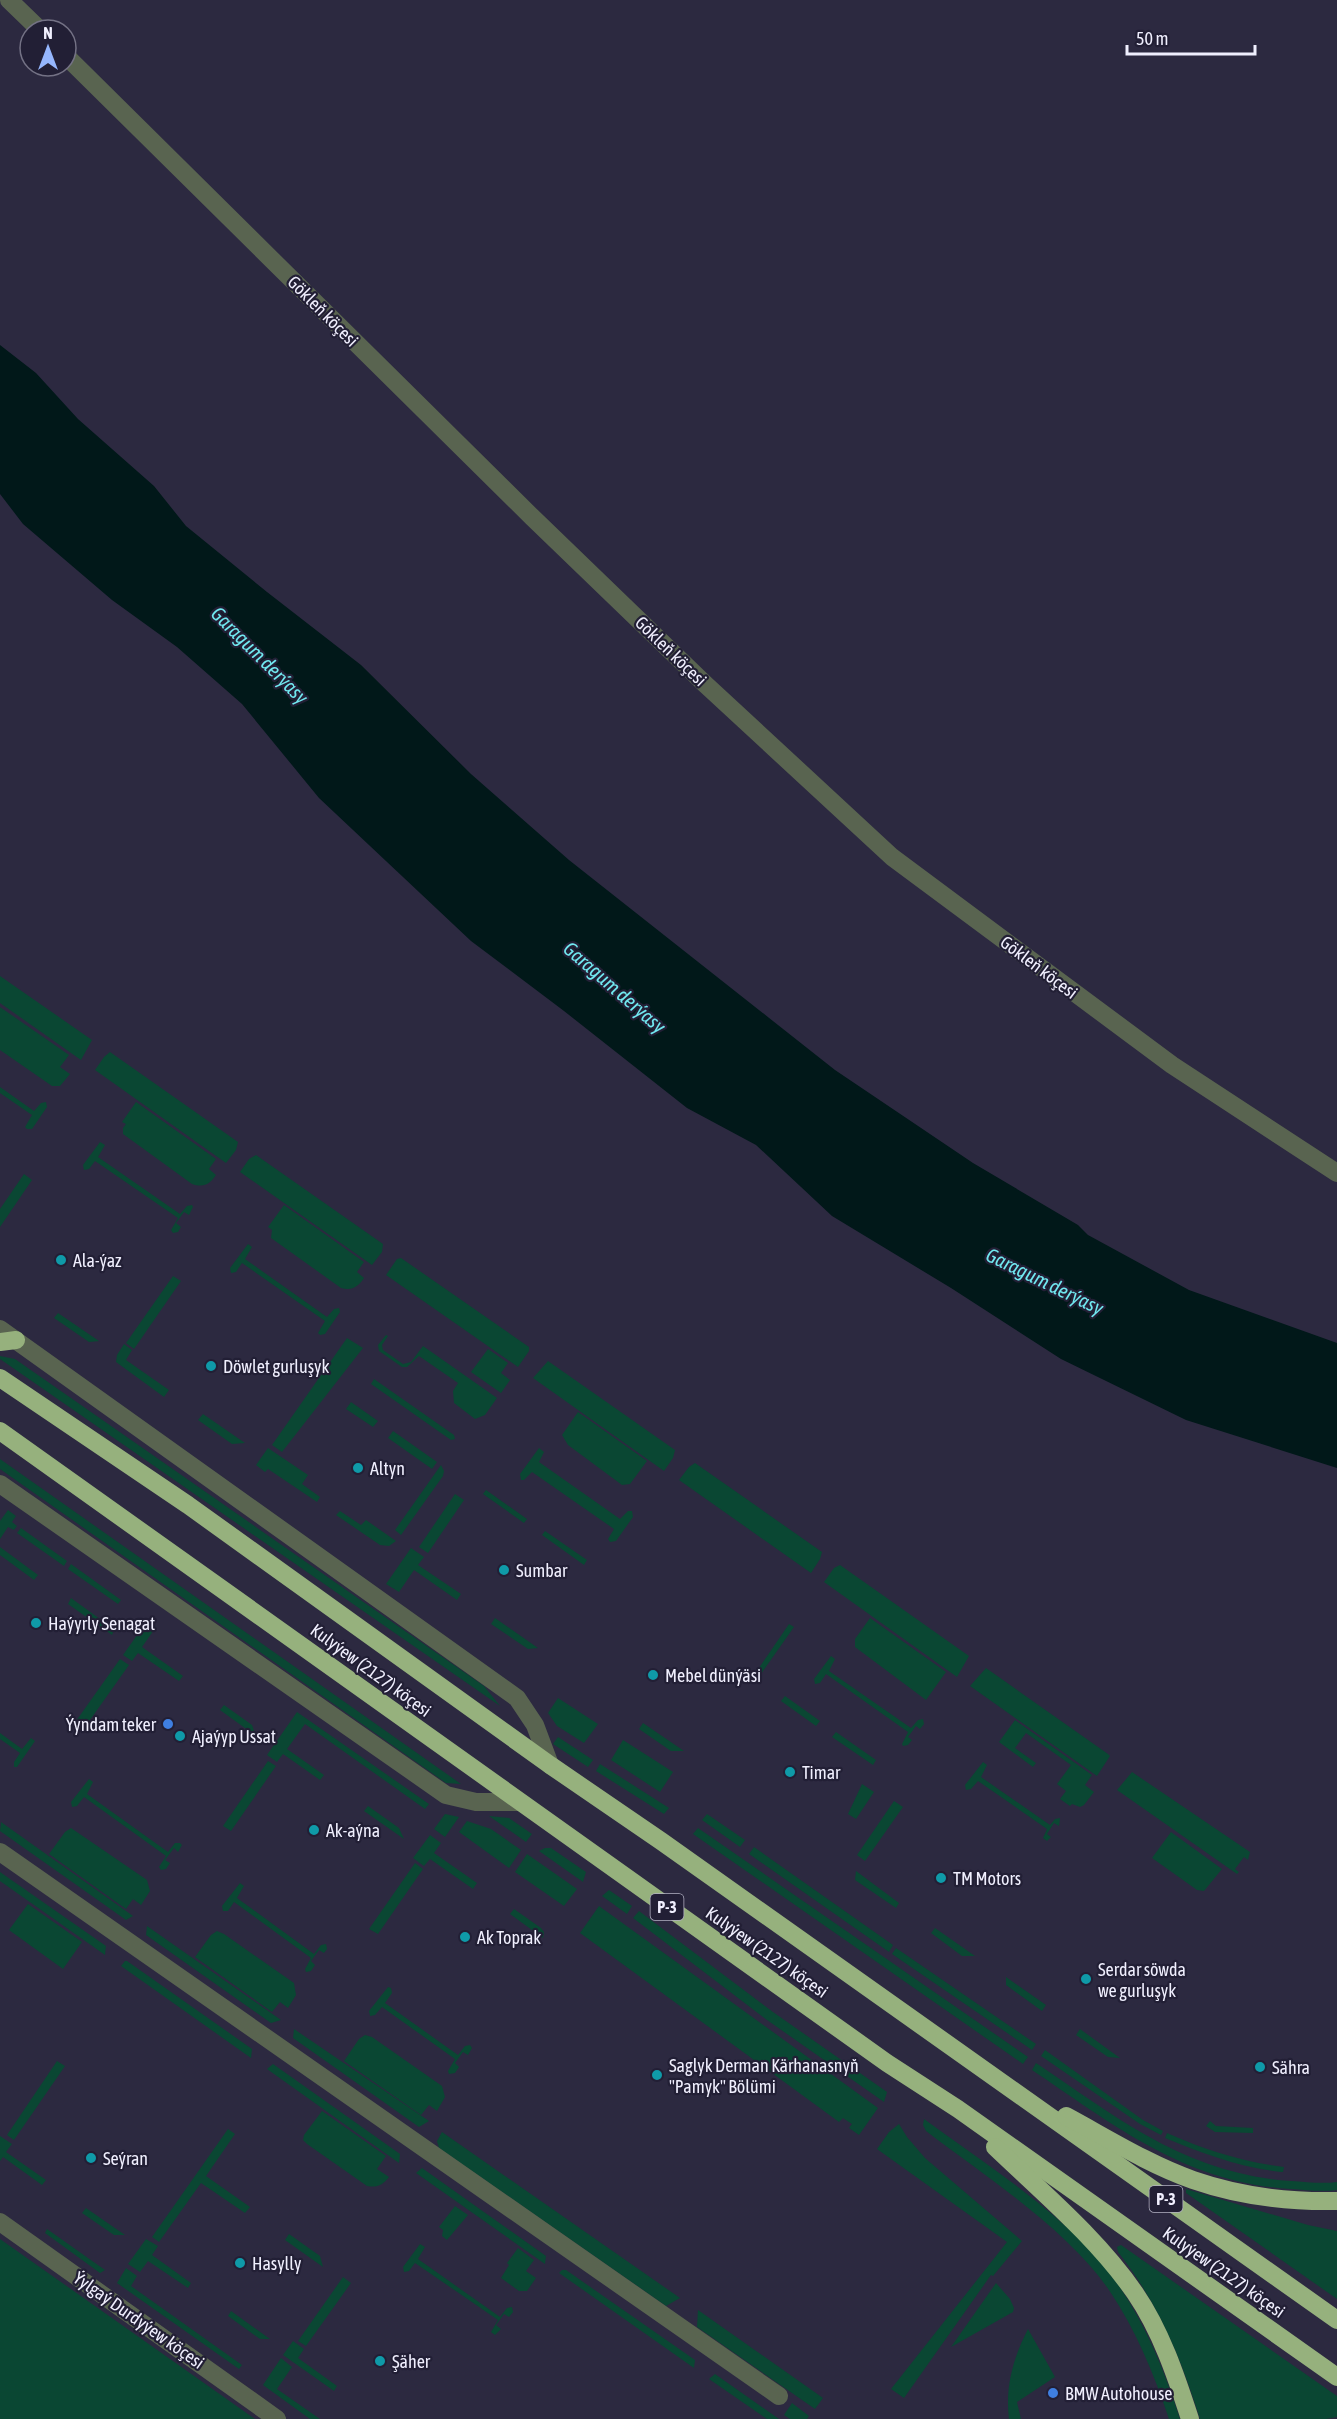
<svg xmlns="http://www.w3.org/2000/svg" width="1337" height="2419" font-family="'Asap Condensed',sans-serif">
<rect width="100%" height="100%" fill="#2c2940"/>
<g fill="#0a4733">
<path d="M0,976L92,1040L81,1060L0,1003Z"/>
<path d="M0,1007L69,1055L60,1067L70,1074L60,1086H52L0,1050Z"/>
<path d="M110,1052L238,1142L236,1150L226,1163L95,1070L104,1057Z"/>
<path d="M0,1087L34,1111L41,1103L46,1102L47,1107L32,1129H27L25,1127L32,1115L0,1093Z"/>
<path d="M136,1102L216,1159L209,1169L216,1175C210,1184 204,1188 192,1184L123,1134V1128L126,1124L122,1122Z"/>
<path d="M100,1142L105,1145L98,1157L180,1214L187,1206L192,1205L193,1207L189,1215L184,1212L176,1223L181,1227L178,1232L173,1233L171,1230L178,1218L95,1161L89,1169L84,1170L83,1165Z"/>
<path d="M256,1155L383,1244L382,1252L372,1265L240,1172L249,1159Z"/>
<path d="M24,1174L32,1180L0,1227V1209Z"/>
<path d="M284,1205L364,1262L357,1272L364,1278C358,1287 352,1291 341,1288L271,1238L272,1230L268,1227Z"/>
<path d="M248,1244L252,1247L245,1259L327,1317L334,1309L339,1308L340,1312L325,1334L320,1335L318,1333L325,1321L242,1263L236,1272L231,1273L230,1268Z"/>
<path d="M401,1258L529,1347V1351L518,1367L386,1275L397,1259Z"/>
<path d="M173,1276L181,1281L134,1349L126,1343Z"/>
<path d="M58,1313L99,1341H100L89,1342L54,1318Z"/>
<path d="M386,1335L388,1336L382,1345L383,1350L403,1364L411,1362L423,1346L497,1398L485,1415L475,1419L454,1403L453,1391L458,1383L419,1356L407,1367H402L379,1351L378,1345Z"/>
<path d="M347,1338L363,1348L282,1452L272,1445Z"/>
<path d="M124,1344L132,1350L126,1360L169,1390L164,1397L116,1362L117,1355Z"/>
<path d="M488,1349L508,1363L501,1373L510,1380L501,1393L471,1372Z"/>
<path d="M0,1356L15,1359L484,1686L500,1706L0,1359Z"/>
<path d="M548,1361L675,1450L673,1458L664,1471L533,1378Z"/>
<path d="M374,1379L454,1435L455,1439L451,1440L371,1384Z"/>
<path d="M351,1402L378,1421L373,1427L346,1409Z"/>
<path d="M578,1412L647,1461L630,1484L622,1485L568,1445L562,1435Z"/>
<path d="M203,1414L245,1443L232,1444L198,1420Z"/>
<path d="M393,1431L437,1462L432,1469L388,1438Z"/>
<path d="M268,1448L308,1475L302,1484L320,1497L317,1502L268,1469L265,1472L256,1465Z"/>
<path d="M539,1448L544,1452L539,1462L620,1519L628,1511H632L633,1517L616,1541L610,1542L608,1539L614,1529L532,1472L524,1480H521L520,1474Z"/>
<path d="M0,1459L461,1784L446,1783L0,1469Z"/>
<path d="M695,1463L822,1552L820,1559L811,1573L679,1480L689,1467Z"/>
<path d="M441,1465L444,1471L443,1476L401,1535L395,1530Z"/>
<path d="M486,1490L527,1519L524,1523L483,1494Z"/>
<path d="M455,1494L464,1500L428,1553L419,1547Z"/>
<path d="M8,1510L16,1516L12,1522L17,1526L14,1530L8,1527L0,1539V1521Z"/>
<path d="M340,1511L361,1525L366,1520L396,1541L389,1546L380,1545L336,1515Z"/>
<path d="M21,1528L67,1561L64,1566L17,1533Z"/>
<path d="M545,1531L587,1560L584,1565L542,1535Z"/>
<path d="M0,1547L38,1575L34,1580L0,1555Z"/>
<path d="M411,1548L424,1557L418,1565L461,1594L457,1600L414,1570L399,1592L386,1584Z"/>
<path d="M71,1564L121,1600L118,1604L68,1569Z"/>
<path d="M840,1565L969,1656L957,1677L824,1582L834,1568Z"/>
<path d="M71,1598L111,1627L114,1630L112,1635L68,1604Z"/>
<path d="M495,1618L538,1648L528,1649L491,1624Z"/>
<path d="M870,1618L946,1672L926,1700L855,1647V1639Z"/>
<path d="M147,1621L156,1627L142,1647L183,1676L179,1681L138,1653L132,1661L123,1655Z"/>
<path d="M789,1624L794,1627L754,1684L750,1681Z"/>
<path d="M831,1656L835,1659L829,1671L911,1728L918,1720L923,1719L924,1724L920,1729L916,1726L908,1737L912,1740L908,1745L903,1746L902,1744L908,1732L826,1674L820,1683L815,1684L814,1679Z"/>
<path d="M120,1659L129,1665L85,1727L76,1721Z"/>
<path d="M986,1668L1108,1754L1110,1756L1097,1776L970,1686Z"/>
<path d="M785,1696L820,1721L816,1726L781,1701Z"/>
<path d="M558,1698L598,1724L584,1743L557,1726L548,1713Z"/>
<path d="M224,1705L252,1725L256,1736L220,1710Z"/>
<path d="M297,1712L429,1804L425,1809L305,1724L287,1749L324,1775L320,1780L283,1754L277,1762L267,1755Z"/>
<path d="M1015,1720L1092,1775L1085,1785L1094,1792L1084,1805L1080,1807L1072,1804L1070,1806L1060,1799L1066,1791L1057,1784L1071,1765L1026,1733L1015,1748L1036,1763L1033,1767L999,1742Z"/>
<path d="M643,1723L684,1751H671L639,1729Z"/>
<path d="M836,1732L876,1760L873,1765L832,1737Z"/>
<path d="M0,1733L22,1749L31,1738L35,1741L17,1767H14V1762L20,1753L0,1739Z"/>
<path d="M558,1737L593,1760L588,1767L553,1744Z"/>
<path d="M623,1740L673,1772L660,1792L611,1760Z"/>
<path d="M268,1761L276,1766L231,1831L223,1826Z"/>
<path d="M983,1762L987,1765L981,1777L1050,1825L1055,1819L1060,1818L1059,1826L1054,1823L1047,1834L1051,1837L1047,1841L1043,1838L1047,1829L978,1781L971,1789L966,1790L965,1785Z"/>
<path d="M600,1764L669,1808L664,1814L596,1771Z"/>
<path d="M1132,1772L1250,1852L1248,1860L1244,1857L1235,1869L1239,1872L1237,1874L1117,1790Z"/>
<path d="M89,1779L93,1782L87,1794L168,1852L175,1843H180L182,1845L178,1852L174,1848L165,1860L170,1863L166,1869L161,1870L159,1867L166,1856L84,1797L77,1806L72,1807L71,1802Z"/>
<path d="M862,1784L874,1792L856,1819L848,1814Z"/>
<path d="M894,1801L903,1807L865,1861L857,1855Z"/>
<path d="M368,1806L399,1828L404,1839L364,1811Z"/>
<path d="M445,1814L459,1817L445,1837L434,1829Z"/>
<path d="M707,1814L745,1840L740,1847L702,1820Z"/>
<path d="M489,1816L509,1818L532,1834L526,1842Z"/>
<path d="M467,1821L491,1829L521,1850L509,1868L459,1832Z"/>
<path d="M1,1822L133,1916L126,1920L0,1831Z"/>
<path d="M71,1828L147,1880L150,1891L141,1905L133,1899L126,1909L49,1854L65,1832Z"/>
<path d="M698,1828L1028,2057L1023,2064L693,1834Z"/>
<path d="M1171,1832L1222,1869L1204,1891L1197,1890L1152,1858Z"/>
<path d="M430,1835L441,1843L434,1853L477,1883L473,1889L430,1859L424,1866L413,1858Z"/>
<path d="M754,1847L893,1945L889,1952L749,1854Z"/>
<path d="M545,1848H551L586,1872L583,1882L539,1851Z"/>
<path d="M527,1854L577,1889L564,1906L515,1872Z"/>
<path d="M415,1863L423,1869L378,1934L369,1929Z"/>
<path d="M856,1871L899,1903L896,1908L855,1880Z"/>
<path d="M0,1872L106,1946L105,1955L0,1881Z"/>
<path d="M240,1883L244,1886L237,1898L314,1954L321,1945L326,1944L327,1949L324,1953L319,1950L311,1961L315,1965L311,1971L306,1972L305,1969L311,1958L234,1902L228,1911H223L222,1906Z"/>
<path d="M609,1890L632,1906L627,1914L602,1896Z"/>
<path d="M28,1904L82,1942L63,1969L9,1930Z"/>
<path d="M599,1906L878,2108L859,2135L849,2128L852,2124L843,2118L839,2122L580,1933Z"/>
<path d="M514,1909L541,1928L544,1932L543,1938L510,1914Z"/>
<path d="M639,1911L773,2012L887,2092L884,2102L767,2020L633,1918Z"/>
<path d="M147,1926L281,2020L271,2023L146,1935Z"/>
<path d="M935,1928L975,1956H962L931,1933Z"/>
<path d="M217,1931L224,1934L294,1983L296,1995L288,2008L280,2002L272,2012L195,1957L211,1935Z"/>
<path d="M896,1948L1036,2044L1032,2050L892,1954Z"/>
<path d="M125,1961H127L252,2049L251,2058L121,1966Z"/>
<path d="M1006,1977L1046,2005L1042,2011L1006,1985Z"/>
<path d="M388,1987L391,1988L392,1993L385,2003L458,2055L465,2046L470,2045L472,2048L468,2055L463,2052L455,2063L459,2067L455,2073L449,2074L448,2071L455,2059L382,2007L375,2015L370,2016L369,2011Z"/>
<path d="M294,2029L429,2121L419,2127L293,2038Z"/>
<path d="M1080,2029L1120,2058L1108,2057L1076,2035Z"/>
<path d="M365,2035L372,2037L442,2086L445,2097L437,2111L429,2105L421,2115L344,2061L359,2039Z"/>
<path d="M1045,2050L1143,2120L1163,2131L1161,2135L1140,2124L1041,2056Z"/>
<path d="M57,2061L65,2066L14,2140L7,2135Z"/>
<path d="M1036,2063C1119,2119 1187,2174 1291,2181C1306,2182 1322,2184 1337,2182V2190C1322,2192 1306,2190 1291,2189C1186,2183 1115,2126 1032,2070Z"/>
<path d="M273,2064L400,2154L399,2163L267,2069Z"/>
<path d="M322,2111L386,2156L377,2169L389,2177C383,2185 377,2188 367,2186L307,2144L303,2140L304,2135Z"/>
<path d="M924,2119C989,2167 1074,2219 1119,2286C1147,2327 1165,2372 1180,2419H1169C1154,2374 1136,2330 1109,2290C1066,2228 986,2177 926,2131L923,2125Z"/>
<path d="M1210,2121L1216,2126L1253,2128V2133L1215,2132L1206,2126Z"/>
<path d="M899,2124L907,2137L925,2158L1022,2241L993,2276L991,2275L904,2398L891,2389L1007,2242L877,2149L889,2132Z"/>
<path d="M228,2129L235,2134L206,2176L250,2207L245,2213L201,2183L159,2242L152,2237Z"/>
<path d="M442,2132L680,2298L666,2306L439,2148L437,2141Z"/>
<path d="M1167,2133C1205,2150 1243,2162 1284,2167L1283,2172C1242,2168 1203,2154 1165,2138Z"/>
<path d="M0,2136L12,2144L6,2152L46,2180L42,2185L3,2157L0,2161Z"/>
<path d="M422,2168L546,2256L545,2264L416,2173Z"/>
<path d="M1186,2189L1308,2225L1337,2231V2299L1186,2193Z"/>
<path d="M455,2206L468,2215L447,2240L442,2236L443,2230L439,2227Z"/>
<path d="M86,2208L125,2235H114L82,2213Z"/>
<path d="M47,2229L105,2270L100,2273L45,2233Z"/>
<path d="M289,2234L320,2256L323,2267L285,2240Z"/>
<path d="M0,2239L255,2419H0Z"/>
<path d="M146,2239L158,2246L152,2255L191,2283L188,2288L148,2261L140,2272L128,2264Z"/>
<path d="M420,2244L425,2247L418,2259L500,2317L507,2308L512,2307L513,2312L509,2317L504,2314L496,2325L501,2329L495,2335L491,2332L498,2320L415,2263L409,2271L404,2272L403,2267Z"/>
<path d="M1121,2245L1337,2396V2417L1326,2419H1200C1181,2358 1158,2303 1118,2252L1117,2247Z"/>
<path d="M518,2248L534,2260L526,2271L536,2278L527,2291H519L501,2278L509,2265L507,2263Z"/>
<path d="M126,2268L137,2276L131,2286L242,2365L239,2369L117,2283Z"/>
<path d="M562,2270H566L695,2360L694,2368L559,2273Z"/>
<path d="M343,2277L351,2283L306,2346L298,2341Z"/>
<path d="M996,2283L1010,2299L1014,2308L1013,2312L951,2347Z"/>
<path d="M698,2310L823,2398L815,2409L697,2327Z"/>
<path d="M231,2311L270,2339H260L228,2316Z"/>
<path d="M1028,2329L1055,2377L1017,2402L1021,2419H1009C1005,2387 1013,2358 1028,2329Z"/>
<path d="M293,2341L304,2349L298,2358L337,2386L334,2391L283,2355Z"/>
<path d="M281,2358L292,2367L277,2389L320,2419H310L263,2385Z"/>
<path d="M715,2374L779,2419H767L709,2379Z"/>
<path d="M792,2403L809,2416L807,2419H790L784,2415Z"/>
</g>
<path fill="#011819" d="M0,345L36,373L78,419L154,486L186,526L267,592L361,665L471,774L569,860L835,1070L973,1163L1078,1225L1088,1235L1189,1290L1337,1343V1468L1186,1420L1061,1359L951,1288L832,1216L756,1145L687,1108L564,1011L471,941L319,798L242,704L177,647L112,600L23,524L0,494Z"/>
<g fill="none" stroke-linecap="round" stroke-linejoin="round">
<g stroke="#596450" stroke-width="18">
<path d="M9,0L40,30"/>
<path d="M66,56L532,517L705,684L892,857L1172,1065L1337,1173"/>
<path d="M0,1329L517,1698L535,1725L550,1765"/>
<path d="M0,1484L446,1795L476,1802H520"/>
<path d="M0,1852L779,2396"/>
<path d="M0,2222L277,2419"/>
</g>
<g stroke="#96b17d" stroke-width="18">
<path d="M0,1342L16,1340"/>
<path d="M0,1378L188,1505L550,1765L661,1841L1337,2320"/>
<path d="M0,1431L887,2063L958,2109L1337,2377"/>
<path d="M1066,2116C1107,2138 1148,2164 1193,2180C1239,2196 1288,2202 1337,2201"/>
<path d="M995,2147C1043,2193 1097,2238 1135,2293C1161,2331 1176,2376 1190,2419"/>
</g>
</g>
<g fill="#0f9aa8" stroke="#221f35" stroke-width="2">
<circle cx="61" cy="1260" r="6"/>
<circle cx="211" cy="1366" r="6"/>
<circle cx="358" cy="1468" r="6"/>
<circle cx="504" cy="1570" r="6"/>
<circle cx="36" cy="1623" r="6"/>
<circle cx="653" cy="1675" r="6"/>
<circle cx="180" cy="1736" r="6"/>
<circle cx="790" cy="1772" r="6"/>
<circle cx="314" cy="1830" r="6"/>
<circle cx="941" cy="1878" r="6"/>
<circle cx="465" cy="1937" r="6"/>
<circle cx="1086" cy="1979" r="6"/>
<circle cx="1260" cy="2067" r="6"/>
<circle cx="657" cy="2075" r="6"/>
<circle cx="91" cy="2158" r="6"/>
<circle cx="240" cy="2263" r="6"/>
<circle cx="380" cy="2361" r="6"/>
</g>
<g fill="#3f7fe0" stroke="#221f35" stroke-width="2">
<circle cx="168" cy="1724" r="6"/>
<circle cx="1053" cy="2393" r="6"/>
</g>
<g text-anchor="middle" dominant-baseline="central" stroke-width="4.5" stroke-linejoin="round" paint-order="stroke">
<g fill="#221f35" stroke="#b2b1c2" stroke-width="1.5">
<rect x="650.5" y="1894" width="33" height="26" rx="4.5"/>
<rect x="1149.5" y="2186" width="33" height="26" rx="4.5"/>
</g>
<g font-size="16" font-weight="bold" fill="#f0effe">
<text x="667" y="1907">P-3</text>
<text x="1166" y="2199">P-3</text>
</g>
<g font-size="18" fill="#f0effe" stroke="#221f35">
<text transform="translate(323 311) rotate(45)">Gökleň köçesi</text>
<text transform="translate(671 651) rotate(44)">Gökleň köçesi</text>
<text transform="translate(1039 967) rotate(37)">Gökleň köçesi</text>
<text transform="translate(371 1670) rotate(36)">Kulyýew (2127) köçesi</text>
<text transform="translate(767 1952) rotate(35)">Kulyýew (2127) köçesi</text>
<text transform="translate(1224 2272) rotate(35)">Kulyýew (2127) köçesi</text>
<text transform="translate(139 2320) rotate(35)">Ýylgaý Durdyýew köçesi</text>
</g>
<g font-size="18" fill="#f0effe" stroke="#221f35" text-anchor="start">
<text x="73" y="1260">Ala-ýaz</text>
<text x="223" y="1366">Döwlet gurluşyk</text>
<text x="370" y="1468">Altyn</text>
<text x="516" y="1570">Sumbar</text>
<text x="48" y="1623">Haýyrly Senagat</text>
<text x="665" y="1675">Mebel dünýäsi</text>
<text x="156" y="1724" text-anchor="end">Ýyndam teker</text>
<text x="192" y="1736">Ajaýyp Ussat</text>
<text x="802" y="1772">Timar</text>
<text x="326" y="1830">Ak-aýna</text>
<text x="953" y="1878">TM Motors</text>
<text x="477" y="1937">Ak Toprak</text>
<text x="1098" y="1969">Serdar söwda<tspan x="1098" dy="21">we gurluşyk</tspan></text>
<text x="669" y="2065">Saglyk Derman Kärhanasnyň<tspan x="669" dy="21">"Pamyk" Bölümi</tspan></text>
<text x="1272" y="2067">Sähra</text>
<text x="103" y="2158">Seýran</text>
<text x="252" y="2263">Hasylly</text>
<text x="392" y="2361">Şäher</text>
<text x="1065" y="2393">BMW Autohouse</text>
</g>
<g font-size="20" font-style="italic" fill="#71e8f0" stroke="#221f35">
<text transform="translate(260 655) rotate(45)">Garagum derýasy</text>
<text transform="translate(615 987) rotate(41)">Garagum derýasy</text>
<text transform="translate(1045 1281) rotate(26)">Garagum derýasy</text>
</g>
</g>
<g transform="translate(48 48)"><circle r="28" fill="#221f35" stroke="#747285" stroke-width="1.5"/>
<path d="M0-4.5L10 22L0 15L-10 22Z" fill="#95b6fd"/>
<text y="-9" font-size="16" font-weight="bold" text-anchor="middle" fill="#f0effe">N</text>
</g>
<path d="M1127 45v9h128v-9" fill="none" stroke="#f0effe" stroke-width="3"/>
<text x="1136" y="45" font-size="18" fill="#f0effe" stroke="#221f35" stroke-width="4.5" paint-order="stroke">50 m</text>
</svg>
